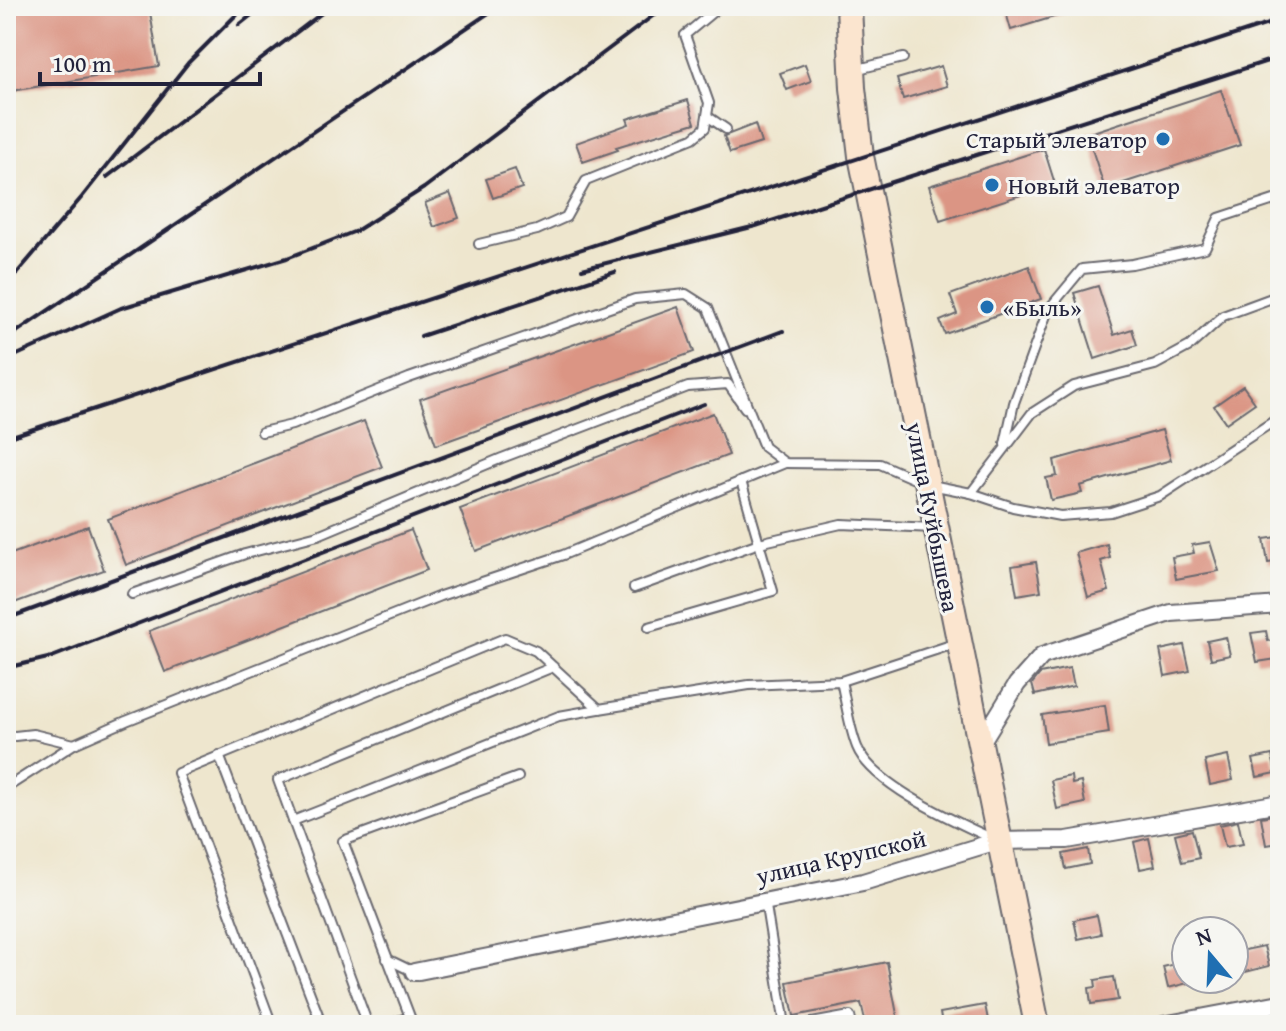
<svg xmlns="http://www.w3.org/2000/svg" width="1286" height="1031" font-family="'Gentium Book Plus',serif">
<rect width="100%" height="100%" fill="#f6f6f2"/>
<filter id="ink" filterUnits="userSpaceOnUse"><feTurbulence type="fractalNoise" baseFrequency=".0125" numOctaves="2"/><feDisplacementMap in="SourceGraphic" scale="16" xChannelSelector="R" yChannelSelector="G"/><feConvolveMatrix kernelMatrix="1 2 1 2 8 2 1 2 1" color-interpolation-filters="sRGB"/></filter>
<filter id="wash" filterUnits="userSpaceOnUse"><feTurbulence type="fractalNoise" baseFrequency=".006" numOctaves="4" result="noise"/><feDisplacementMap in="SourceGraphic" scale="32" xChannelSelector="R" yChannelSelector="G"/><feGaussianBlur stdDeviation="1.8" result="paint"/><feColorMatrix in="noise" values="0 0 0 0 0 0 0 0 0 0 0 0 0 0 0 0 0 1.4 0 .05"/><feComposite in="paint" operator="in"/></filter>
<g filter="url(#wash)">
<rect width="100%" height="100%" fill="#eee6ce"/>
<g id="blocks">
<g fill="#db9584">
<path d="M6,6H149L159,66L6,92Z"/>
<path d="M1015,6H1080V9L1011,30L1005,9Z"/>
<path d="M805,64L811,81L787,90L780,73Z"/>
<path d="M941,66L947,86L903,99L897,79Z"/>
<path d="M1221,90L1240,145L1105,189L1087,134Z"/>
<path d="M688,100L695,123L616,147L618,150L583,162L576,143L629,124L627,119Z"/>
<path d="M755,124L761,143L730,153L724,136Z"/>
<path d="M1044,149L1055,184L940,221L929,186Z"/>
<path d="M515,169L522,188L493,198L486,179Z"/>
<path d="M450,193L459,218L434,227L425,203Z"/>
<path d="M1029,266L1041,299L945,334L940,321L957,314L950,295Z"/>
<path d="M1098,286L1114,335L1132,329L1137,345L1095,359L1074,293Z"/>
<path d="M678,307L694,352L436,445L420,399Z"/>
<path d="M1243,386L1255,403L1226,423L1214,406Z"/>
<path d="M713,413L729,455L476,551L460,509Z"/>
<path d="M364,421L382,467L126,565L108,519Z"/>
<path d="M1162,430L1171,460L1080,486L1082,493L1051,500L1046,478L1057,476L1054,460Z"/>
<path d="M88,526L104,570L6,606V556Z"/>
<path d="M411,530L427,570L165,672L149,631Z"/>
<path d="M1278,537L1280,561L1268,563L1264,539Z"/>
<path d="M1210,542L1219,571L1176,579L1172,557L1194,553L1192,545Z"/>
<path d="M1107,544L1110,558L1101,561L1109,591L1088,597L1076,553Z"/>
<path d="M1036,562L1041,591L1017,595L1012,566Z"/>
<path d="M1266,631L1268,641L1274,640L1277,659L1257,662L1251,633Z"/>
<path d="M1226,637L1230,655L1211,659L1207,641Z"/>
<path d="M1184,645L1190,671L1165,676L1160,650Z"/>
<path d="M1070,668L1074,686L1035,695L1032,684L1040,674Z"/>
<path d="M1105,705L1109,733L1046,743L1042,715Z"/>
<path d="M1272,755L1276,773L1257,777L1253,759Z"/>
<path d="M1228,756L1233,780L1210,785L1205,761Z"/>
<path d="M1071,776L1072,784L1081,782L1085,803L1057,809L1051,780Z"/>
<path d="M1279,814L1280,843L1266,845L1261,817Z"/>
<path d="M1238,821L1243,844L1225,847L1220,825Z"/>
<path d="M1192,830L1199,858L1182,862L1175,834Z"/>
<path d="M1149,838L1155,866L1140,869L1134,842Z"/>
<path d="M1088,849L1090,864L1066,869L1063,854Z"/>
<path d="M1097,915L1101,934L1078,939L1074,920Z"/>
<path d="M1264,946L1269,966L1245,972L1240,951Z"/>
<path d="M887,962L899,1025H866L861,1003L794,1016L787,982Z"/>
<path d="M1183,962L1188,983L1168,988L1163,967Z"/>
<path d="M1114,977L1118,1000L1091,1004L1089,988L1096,987L1095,980Z"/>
<path d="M985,1005L989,1025H942L940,1013Z"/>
</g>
</g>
</g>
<g filter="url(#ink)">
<use href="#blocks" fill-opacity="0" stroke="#69676e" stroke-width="2"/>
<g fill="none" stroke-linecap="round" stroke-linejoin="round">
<defs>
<g id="lane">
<path d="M854,70L903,58"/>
<path d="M710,118L726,129"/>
<path d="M479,244L537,230L566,217L586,181L693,138L705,128L709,103L685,35L720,6"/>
<path d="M262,432L292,425L409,378L635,299L686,294L708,308L764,447L785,463L880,464L926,484L971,493L1013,507L1060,516L1111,512L1160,496L1280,417"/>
<path d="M1005,444L1014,403L1048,310L1082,269L1132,264L1205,248L1219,218L1280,198"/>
<path d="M971,493L1032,413L1074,386L1155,365L1190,346L1223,316L1280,295"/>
<path d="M634,588L759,543L841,524L935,528"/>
<path d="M132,594L245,554L318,535L502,458L688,387L728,384L745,408"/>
<path d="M649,627L773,591L741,481"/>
<path d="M841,681C846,702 849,727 857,747C872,785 957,822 993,839"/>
<path d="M6,737L33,734L74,744"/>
<path d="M219,755L322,1025"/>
<path d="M6,788L74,744L126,721L440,596L563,555L785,463"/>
<path d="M293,821L559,716L599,709"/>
<path d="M765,900L785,1025"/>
<path d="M387,959L414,972"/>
<path d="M272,1025L178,773L505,638L536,651L599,709L749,685L841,681L957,643"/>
<path d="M368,1025L278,780L553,667"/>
<path d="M386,1025L410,1017L343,841L518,777"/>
<path d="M801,1025L850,1016L852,1025"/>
</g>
<g id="street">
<path d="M979,746L1017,684L1042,656L1171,613L1280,605"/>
<path d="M414,972L863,882L997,841L1067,840L1280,803"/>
<path d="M1163,1025L1280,1003"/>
</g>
<path id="secondary" d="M849,6L853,88L861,156L1037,1025"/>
</defs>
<use href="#lane" stroke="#69676e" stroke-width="12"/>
<use href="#street" stroke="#69676e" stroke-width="20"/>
<use href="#secondary" stroke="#69676e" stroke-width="28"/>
<use href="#lane" stroke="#fff" stroke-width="8"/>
<use href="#street" stroke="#fff" stroke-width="16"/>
<use href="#secondary" stroke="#fbe5cf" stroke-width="24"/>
<g stroke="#22223b" stroke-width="4">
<path d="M239,25L263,6"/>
<path d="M107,177L331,6"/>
<path d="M582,269L756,226L1280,57"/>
<path d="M6,286L82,197L188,63L245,6"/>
<path d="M421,336L615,272"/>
<path d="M6,339L499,6"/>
<path d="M6,360L121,308L287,258L356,231L424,188L666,6"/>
<path d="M6,438L1280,20"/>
<path d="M6,619L783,331"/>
<path d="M6,668L52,657L704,404"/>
</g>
</g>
</g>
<g fill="#1f6fb2" stroke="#f6f6f2" stroke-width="3">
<circle cx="1163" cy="139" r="8"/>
<circle cx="992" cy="185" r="8"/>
<circle cx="987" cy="307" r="8"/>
</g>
<g text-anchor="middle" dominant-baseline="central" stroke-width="6" stroke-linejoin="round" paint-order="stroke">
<g font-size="24" fill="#22223b" stroke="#f6f6f2" text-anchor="start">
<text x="1147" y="139" text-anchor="end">Старый элеватор</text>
<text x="1008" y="185">Новый элеватор</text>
<text x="1003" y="307">«Быль»</text>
</g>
<g font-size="24" fill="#22223b" stroke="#f6f6f2">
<text transform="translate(933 517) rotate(79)">улица Куйбышева</text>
<text transform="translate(841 857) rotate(-13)">улица Крупской</text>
</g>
</g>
<rect width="1286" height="1031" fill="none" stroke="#f6f6f2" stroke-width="32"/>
<g transform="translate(1210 955) rotate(341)"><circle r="38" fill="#f6f6f2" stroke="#a1a1a9" stroke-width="2"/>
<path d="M0-6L14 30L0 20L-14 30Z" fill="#1f6fb2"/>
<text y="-12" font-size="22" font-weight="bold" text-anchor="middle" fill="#22223b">N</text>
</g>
<path d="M40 72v12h220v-12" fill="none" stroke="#22223b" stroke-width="4"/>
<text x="52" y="72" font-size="24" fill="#22223b" stroke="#f6f6f2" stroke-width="6" paint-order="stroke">100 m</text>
</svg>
